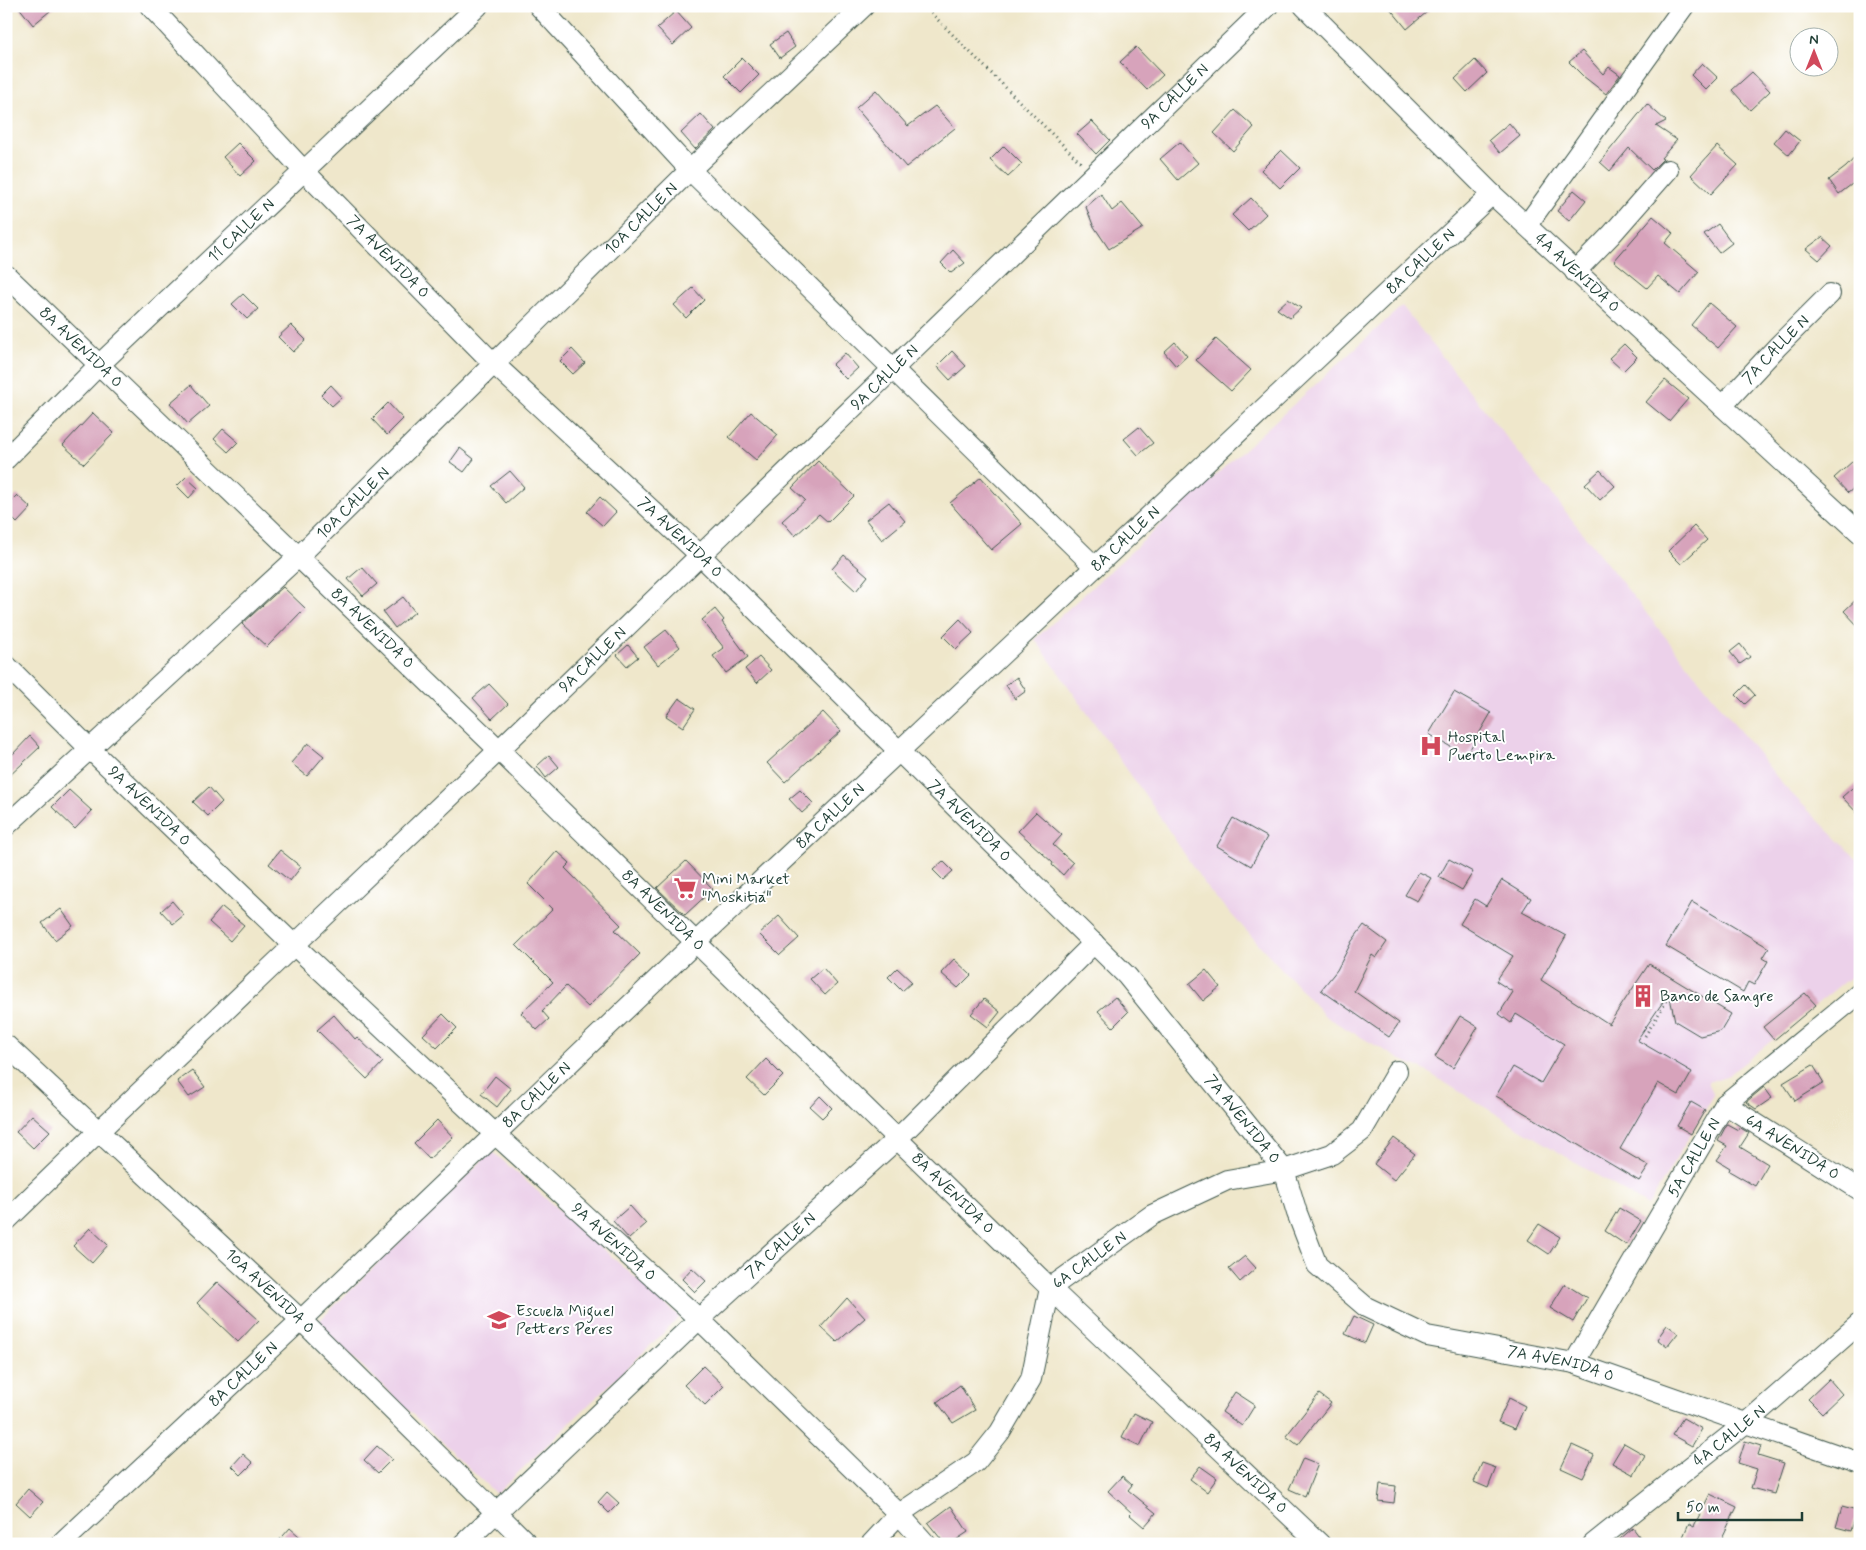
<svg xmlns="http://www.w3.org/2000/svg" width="1866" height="1550" font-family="Mynerve,sans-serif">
<rect width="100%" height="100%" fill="#fff"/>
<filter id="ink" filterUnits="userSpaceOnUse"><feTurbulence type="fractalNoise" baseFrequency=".02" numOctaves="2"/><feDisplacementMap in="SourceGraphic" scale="10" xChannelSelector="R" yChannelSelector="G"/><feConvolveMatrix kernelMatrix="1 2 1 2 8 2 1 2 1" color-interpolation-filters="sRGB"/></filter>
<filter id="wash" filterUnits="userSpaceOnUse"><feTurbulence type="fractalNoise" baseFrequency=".0096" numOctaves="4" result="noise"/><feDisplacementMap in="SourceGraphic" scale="20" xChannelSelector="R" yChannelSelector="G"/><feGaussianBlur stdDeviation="1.12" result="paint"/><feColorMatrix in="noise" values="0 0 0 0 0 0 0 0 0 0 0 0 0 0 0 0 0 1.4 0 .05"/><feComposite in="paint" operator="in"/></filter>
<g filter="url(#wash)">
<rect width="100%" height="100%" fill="#efe7cb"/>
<g fill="#ecd1ea">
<path d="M1402,306L1784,786L1860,862V969L1729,1075L1708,1082L1714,1095L1648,1206L1527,1133L1421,1068L1401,1060L1326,1017L1207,888L1152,805L1035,639Z"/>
<path d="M492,1151L680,1317L496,1494L317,1323Z"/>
</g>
<g id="blocks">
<g fill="#d7a3bb">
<path d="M18,6H56L33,25Z"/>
<path d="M1388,6H1434L1407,29Z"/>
<path d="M676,11L691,28L673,45L657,28Z"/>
<path d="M786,33L795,47L780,58L770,44Z"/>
<path d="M1136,47L1163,75L1147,90L1120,62Z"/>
<path d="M1582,51L1603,74L1609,67L1620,75L1606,94L1583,76L1569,62Z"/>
<path d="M742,58L759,75L741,93L724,76Z"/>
<path d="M1475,60L1487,73L1467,92L1455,79Z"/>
<path d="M1702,63L1718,78L1706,90L1691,75Z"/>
<path d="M1752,72L1770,91L1750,110L1732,90Z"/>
<path d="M876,90L908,126L935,106L955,128L906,167L856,108Z"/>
<path d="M1647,104L1666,121L1656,126L1677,140L1661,158L1663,159L1652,170L1629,148L1610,171L1600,162Z"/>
<path d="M1235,110L1254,127L1233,151L1214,133Z"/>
<path d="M701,114L715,130L695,149L681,133Z"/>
<path d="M1092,121L1110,140L1096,154L1077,134Z"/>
<path d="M1509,123L1520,136L1500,153L1489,140Z"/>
<path d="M1785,129L1800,141L1789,155L1774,142Z"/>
<path d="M1180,142L1198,163L1178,180L1160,159Z"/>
<path d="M238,143L256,161L240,176L223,157Z"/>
<path d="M1004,146L1022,164L1008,177L990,160Z"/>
<path d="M1717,146L1738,165L1711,194L1691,175Z"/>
<path d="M1281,150L1300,168L1280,188L1261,170Z"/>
<path d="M1860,152V178L1839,194L1829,180L1846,167Z"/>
<path d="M1574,190L1586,200L1569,221L1557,211Z"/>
<path d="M1101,194L1112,211L1122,203L1143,228L1109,249L1093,225L1086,207Z"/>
<path d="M1251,198L1266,214L1248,231L1232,215Z"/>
<path d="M1653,216L1673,233L1665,243L1699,272L1680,294L1658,276L1647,288L1614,261Z"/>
<path d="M1718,224L1732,243L1719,253L1704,234Z"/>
<path d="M1822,237L1832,246L1819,260L1806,249Z"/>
<path d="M953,250L965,263L951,273L941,263Z"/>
<path d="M693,288L704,300L686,318L674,305Z"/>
<path d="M243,294L258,309L247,319L232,304Z"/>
<path d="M1288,299L1301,308L1290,318L1277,309Z"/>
<path d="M1709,303L1737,327L1718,348L1691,325Z"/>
<path d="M291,325L306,340L293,352L278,337Z"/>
<path d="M1216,339L1251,370L1231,391L1196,360Z"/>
<path d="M1175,342L1187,356L1176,366L1164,352Z"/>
<path d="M1624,344L1637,357L1623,371L1609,358Z"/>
<path d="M572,349L585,363L573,374L560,361Z"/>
<path d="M952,351L966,366L950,380L937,366Z"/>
<path d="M845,353L858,368L846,379L832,365Z"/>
<path d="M1665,380L1688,399L1669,421L1646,402Z"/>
<path d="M191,385L209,406L188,424L170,403Z"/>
<path d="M331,385L342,397L332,406L321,395Z"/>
<path d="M388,403L403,419L387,435L372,419Z"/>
<path d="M751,412L778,435L756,460L729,437Z"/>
<path d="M93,413L114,433L84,464L63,445Z"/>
<path d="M1139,427L1153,443L1138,455L1124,439Z"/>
<path d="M223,429L238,442L228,452L214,439Z"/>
<path d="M460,448L474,459L464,472L450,462Z"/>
<path d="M818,461L854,496L828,522L819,514L795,536L782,521L805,500L792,488Z"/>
<path d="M1853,461L1860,468V483L1848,493L1834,478Z"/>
<path d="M1600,470L1615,486L1600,500L1585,484Z"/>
<path d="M510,471L524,487L506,503L491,486Z"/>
<path d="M186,477L198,488L189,498L177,486Z"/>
<path d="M981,477L1022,524L991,550L950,503Z"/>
<path d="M17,495L31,508L17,523L6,512V506Z"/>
<path d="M600,497L616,512L603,526L587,512Z"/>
<path d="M889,502L905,521L882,540L866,520Z"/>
<path d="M1694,526L1707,540L1681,564L1668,551Z"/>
<path d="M844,555L868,576L856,591L832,569Z"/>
<path d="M362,567L377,584L363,596L348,579Z"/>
<path d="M283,587L305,608L267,647L242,624Z"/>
<path d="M1860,596V628L1844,611Z"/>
<path d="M403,597L415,612L395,628L383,612Z"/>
<path d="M715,609L724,620L722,622L748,657L726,673L713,656L724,648L702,620Z"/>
<path d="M960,619L973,633L956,649L943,636Z"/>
<path d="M666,630L680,647L658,665L644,647Z"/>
<path d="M1740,644L1750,657L1740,664L1730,652Z"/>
<path d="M628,645L638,657L627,666L617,655Z"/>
<path d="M759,657L771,670L757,683L745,669Z"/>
<path d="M1017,677L1026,691L1015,699L1006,685Z"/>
<path d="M489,684L508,704L492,719L473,698Z"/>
<path d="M1746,685L1755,695L1745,704L1736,695Z"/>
<path d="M1454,692L1491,713L1466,756L1429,734Z"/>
<path d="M679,698L695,709L683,727L666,716Z"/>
<path d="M823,712L841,731L785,782L767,763Z"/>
<path d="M30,736L40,747L6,779V750L12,755Z"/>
<path d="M308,743L324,756L307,776L291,763Z"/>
<path d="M549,755L559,767L546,778L537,766Z"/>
<path d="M1860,781V816L1842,797Z"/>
<path d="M209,787L222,802L208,816L193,802Z"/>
<path d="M69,790L92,811L75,829L52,807Z"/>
<path d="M800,790L813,803L802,813L789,799Z"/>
<path d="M1036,812L1062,835L1053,845L1073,863L1063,875L1052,865L1053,863L1018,831Z"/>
<path d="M1233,818L1267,837L1251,866L1217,846Z"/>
<path d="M280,850L301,867L290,881L269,864Z"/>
<path d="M557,851L570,863L565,868L621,925L615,930L640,954L588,1007L566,986L542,1011L549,1019L537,1030L521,1013L553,982L516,945L553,909L528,884Z"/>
<path d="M1449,859L1473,872L1462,890L1439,877Z"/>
<path d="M686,861L713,889L685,915L657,888Z"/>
<path d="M943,861L953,871L943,880L933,870Z"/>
<path d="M1419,872L1431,878L1417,901L1405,895Z"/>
<path d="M1502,880L1531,898L1522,912L1566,936L1541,980L1609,1024L1649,964L1731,1014L1721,1031L1700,1036L1675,1021L1669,993L1637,1040L1692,1072L1679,1095L1658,1083L1620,1149L1649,1166L1639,1181L1496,1096L1513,1067L1541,1083L1564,1044L1516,1014L1511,1023L1499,1014L1513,992L1496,981L1513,956L1460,924L1475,899L1486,906Z"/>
<path d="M172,901L184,915L173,924L161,911Z"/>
<path d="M1692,902L1769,948L1763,958L1768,961L1754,985L1748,982L1743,992L1666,946Z"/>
<path d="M222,907L244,925L230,941L209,922Z"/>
<path d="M61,909L73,926L55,940L42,923Z"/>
<path d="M779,916L799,938L780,955L759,934Z"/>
<path d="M1364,925L1387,942L1376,958L1372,955L1354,991L1399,1023L1389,1037L1321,990L1337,970L1352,941Z"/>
<path d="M954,959L971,975L958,988L941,973Z"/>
<path d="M823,968L837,984L825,995L810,979Z"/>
<path d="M897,968L912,982L902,991L888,977Z"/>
<path d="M1206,970L1220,987L1203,1001L1189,984Z"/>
<path d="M1805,993L1816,1005L1774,1040L1763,1027Z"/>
<path d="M1115,997L1128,1012L1113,1027L1098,1011Z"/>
<path d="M984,999L1000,1012L988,1027L971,1014Z"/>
<path d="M443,1014L457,1028L437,1048L423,1035Z"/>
<path d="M334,1015L355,1039L357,1037L383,1062L367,1079L317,1030Z"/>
<path d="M1460,1016L1478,1027L1453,1068L1435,1057Z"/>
<path d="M766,1059L783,1076L764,1095L747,1079Z"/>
<path d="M1813,1065L1824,1083L1795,1101L1783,1083Z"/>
<path d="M192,1070L205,1087L189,1097L177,1081Z"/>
<path d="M495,1076L511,1089L497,1107L481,1094Z"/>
<path d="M1764,1087L1772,1098L1756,1109L1746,1102Z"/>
<path d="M820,1096L832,1108L822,1118L810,1107Z"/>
<path d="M1691,1102L1705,1110L1691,1134L1677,1126Z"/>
<path d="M32,1115L50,1131L33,1148L16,1132Z"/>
<path d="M437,1120L453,1137L429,1159L414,1143Z"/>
<path d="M1727,1124L1738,1130L1739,1127L1749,1133L1740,1147L1768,1164L1755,1186L1729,1171L1730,1168L1717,1160L1727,1146L1718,1141Z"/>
<path d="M1394,1138L1415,1154L1394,1180L1374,1164Z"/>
<path d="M630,1206L646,1224L629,1239L613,1221Z"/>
<path d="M1619,1208L1641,1221L1626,1245L1605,1231Z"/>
<path d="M1539,1224L1560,1237L1549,1254L1528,1240Z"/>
<path d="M90,1228L108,1245L92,1263L73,1246Z"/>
<path d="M1245,1256L1256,1268L1240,1282L1229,1269Z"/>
<path d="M692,1268L706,1281L695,1292L682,1279Z"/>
<path d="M217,1282L259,1320L238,1342L197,1303Z"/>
<path d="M1565,1284L1587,1298L1573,1322L1550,1308Z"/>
<path d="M847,1298L865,1318L837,1342L821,1327Z"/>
<path d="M1354,1316L1373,1325L1365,1343L1345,1334Z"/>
<path d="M1667,1325L1678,1333L1667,1347L1657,1339Z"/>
<path d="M703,1366L724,1386L705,1405L684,1385Z"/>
<path d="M1829,1379L1842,1394L1822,1413L1808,1399Z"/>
<path d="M960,1385L975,1410L953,1423L937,1402Z"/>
<path d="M1235,1392L1255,1405L1242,1426L1222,1412Z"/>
<path d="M1319,1394L1331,1403L1298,1445L1286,1436Z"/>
<path d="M1509,1398L1525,1406L1515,1429L1498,1422Z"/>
<path d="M1134,1413L1152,1422L1140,1446L1122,1437Z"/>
<path d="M1683,1418L1702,1429L1692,1446L1672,1435Z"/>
<path d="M1745,1441L1761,1446L1758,1455L1784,1463L1774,1494L1751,1488L1757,1469L1738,1463Z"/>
<path d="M1624,1443L1645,1455L1634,1475L1612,1463Z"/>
<path d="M1572,1445L1594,1455L1583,1478L1561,1468Z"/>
<path d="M377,1446L392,1459L378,1473L364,1460Z"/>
<path d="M243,1454L253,1463L241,1475L232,1466Z"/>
<path d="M1303,1458L1318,1464L1305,1496L1289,1489Z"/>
<path d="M1482,1463L1496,1468L1488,1488L1474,1482Z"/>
<path d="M1200,1466L1217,1478L1207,1492L1190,1479Z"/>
<path d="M1122,1476L1132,1485L1128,1490L1156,1513L1144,1527L1130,1515L1132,1513L1108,1491Z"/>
<path d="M1380,1484L1396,1486L1394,1503L1378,1501Z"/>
<path d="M28,1489L43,1502L30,1516L16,1503Z"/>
<path d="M607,1492L619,1503L609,1513L598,1502Z"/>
<path d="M1710,1494L1737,1507L1719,1544H1680L1689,1523L1694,1526Z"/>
<path d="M951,1506L968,1532L950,1544H945L928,1523Z"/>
<path d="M1842,1507L1857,1511L1851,1531L1836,1527Z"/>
<path d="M290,1528L308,1544H276Z"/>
<path d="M1633,1528L1645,1544H1614Z"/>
</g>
</g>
</g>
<g filter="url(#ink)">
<use href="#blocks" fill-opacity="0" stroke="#3e564b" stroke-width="1"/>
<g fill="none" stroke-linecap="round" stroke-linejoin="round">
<defs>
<g id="street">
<path id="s1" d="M150,6L304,171L493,363L700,555L1127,976L1284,1170L1297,1213L1317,1265L1366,1307L1427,1336L1574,1363L1860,1463"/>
<path d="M539,6L690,170L1095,567"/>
<path id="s2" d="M1304,6L1492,194L1860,533"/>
<path d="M1527,225L1684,6"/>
<path d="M1575,272L1611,235L1668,170"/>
<path id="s3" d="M6,275L499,750L1050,1288L1320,1544"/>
<path id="s4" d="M1722,406L1777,347L1830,294"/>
<path id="s5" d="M6,459L100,364L478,6"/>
<path id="s6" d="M6,665L90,749L294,945L495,1134L699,1319L899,1514L926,1544"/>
<path id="s7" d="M6,826L298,557L690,170L864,6"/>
<path id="s8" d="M6,1045L301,1320L528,1544"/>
<path id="s9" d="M1725,1104L1860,1190"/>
<path id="s10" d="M6,1221L98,1132L499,750L1268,6"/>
<path id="s11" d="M1574,1363L1725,1104L1860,993"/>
<path id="s12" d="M61,1544L301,1320L696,942L1492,194"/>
<path id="s13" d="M463,1544L699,1319L897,1139L1094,943"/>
<path id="s14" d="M871,1544L899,1514L976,1462L1000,1432L1031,1379L1050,1288L1152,1215L1227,1180L1284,1170L1332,1154L1362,1131L1397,1071"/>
<path id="s15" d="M1593,1544L1747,1422L1860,1323"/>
</g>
</defs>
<use href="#street" stroke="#3e564b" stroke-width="22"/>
<g stroke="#3e564b" stroke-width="3" stroke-dasharray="1 4" stroke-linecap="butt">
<path d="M924,6L1081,163"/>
<path d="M1645,1036L1668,999"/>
</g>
<use href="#street" stroke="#fff" stroke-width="20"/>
</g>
</g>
<defs>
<symbol id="hospital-bare" viewBox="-9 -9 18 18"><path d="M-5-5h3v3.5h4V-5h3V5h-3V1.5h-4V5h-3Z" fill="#d1495b" stroke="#fff" stroke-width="2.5" paint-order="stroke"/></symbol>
<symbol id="supermarket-bare" viewBox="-9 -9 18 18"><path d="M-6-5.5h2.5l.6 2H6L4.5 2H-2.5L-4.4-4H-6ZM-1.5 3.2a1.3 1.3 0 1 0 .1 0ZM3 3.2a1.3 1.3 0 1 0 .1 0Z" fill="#d1495b" stroke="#fff" stroke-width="2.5" paint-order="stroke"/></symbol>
<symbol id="building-bare" viewBox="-9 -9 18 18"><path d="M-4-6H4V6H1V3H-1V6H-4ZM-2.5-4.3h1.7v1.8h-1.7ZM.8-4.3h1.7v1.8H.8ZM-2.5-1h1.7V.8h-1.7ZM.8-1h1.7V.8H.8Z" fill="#d1495b" stroke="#fff" stroke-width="2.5" paint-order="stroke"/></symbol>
<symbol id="school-bare" viewBox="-9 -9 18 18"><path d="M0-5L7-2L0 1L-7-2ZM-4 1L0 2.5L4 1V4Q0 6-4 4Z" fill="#d1495b" stroke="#fff" stroke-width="2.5" paint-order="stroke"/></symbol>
</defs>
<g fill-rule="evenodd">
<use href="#hospital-bare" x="1415" y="730" width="32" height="32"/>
<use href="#supermarket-bare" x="669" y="872" width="32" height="32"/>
<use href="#building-bare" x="1627" y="980" width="32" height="32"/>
<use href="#school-bare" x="483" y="1304" width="32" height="32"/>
</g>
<g text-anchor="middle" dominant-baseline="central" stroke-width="4" stroke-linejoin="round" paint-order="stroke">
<g font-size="16" fill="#1f3d34" stroke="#fff">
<text stroke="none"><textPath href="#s10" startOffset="1622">9A CALLE N</textPath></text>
<text stroke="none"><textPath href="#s7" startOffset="879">10A CALLE N</textPath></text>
<text stroke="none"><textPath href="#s5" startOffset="328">11 CALLE N</textPath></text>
<text stroke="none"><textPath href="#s1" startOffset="346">7A AVENIDA O</textPath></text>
<text stroke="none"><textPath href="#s12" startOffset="1869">8A CALLE N</textPath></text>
<text stroke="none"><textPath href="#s2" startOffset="382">4A AVENIDA O</textPath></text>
<text stroke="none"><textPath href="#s3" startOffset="104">8A AVENIDA O</textPath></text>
<text stroke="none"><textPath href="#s4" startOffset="78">7A CALLE N</textPath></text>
<text stroke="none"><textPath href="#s10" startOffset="1218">9A CALLE N</textPath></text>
<text stroke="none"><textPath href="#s7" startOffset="474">10A CALLE N</textPath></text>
<text stroke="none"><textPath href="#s1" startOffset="751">7A AVENIDA O</textPath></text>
<text stroke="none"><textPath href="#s12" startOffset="1464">8A CALLE N</textPath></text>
<text stroke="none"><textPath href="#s3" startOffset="509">8A AVENIDA O</textPath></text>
<text stroke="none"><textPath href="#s10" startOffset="812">9A CALLE N</textPath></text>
<text stroke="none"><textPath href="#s6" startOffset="201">9A AVENIDA O</textPath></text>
<text stroke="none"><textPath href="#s12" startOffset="1059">8A CALLE N</textPath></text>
<text stroke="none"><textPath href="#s1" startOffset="1156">7A AVENIDA O</textPath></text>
<text stroke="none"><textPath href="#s3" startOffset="914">8A AVENIDA O</textPath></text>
<text stroke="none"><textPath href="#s12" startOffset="654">8A CALLE N</textPath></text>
<text stroke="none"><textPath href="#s1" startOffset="1561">7A AVENIDA O</textPath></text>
<text stroke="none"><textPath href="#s9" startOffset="80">6A AVENIDA O</textPath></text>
<text stroke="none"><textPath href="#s11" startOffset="238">5A CALLE N</textPath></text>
<text stroke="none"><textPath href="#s3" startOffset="1319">8A AVENIDA O</textPath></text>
<text stroke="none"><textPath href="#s6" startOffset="838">9A AVENIDA O</textPath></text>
<text stroke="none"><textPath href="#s13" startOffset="436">7A CALLE N</textPath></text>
<text stroke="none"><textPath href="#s14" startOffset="375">6A CALLE N</textPath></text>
<text stroke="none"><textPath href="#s8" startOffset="361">10A AVENIDA O</textPath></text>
<text stroke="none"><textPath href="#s1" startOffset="1996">7A AVENIDA O</textPath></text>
<text stroke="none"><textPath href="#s12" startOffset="249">8A CALLE N</textPath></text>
<text stroke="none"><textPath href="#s15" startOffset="174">4A CALLE N</textPath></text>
<text stroke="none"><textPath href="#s3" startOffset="1724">8A AVENIDA O</textPath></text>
</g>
<g font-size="16" fill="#1f3d34" stroke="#fff" text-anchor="start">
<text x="1448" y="737">Hospital<tspan x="1448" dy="18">Puerto Lempira</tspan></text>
<text x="702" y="879">Mini Market<tspan x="702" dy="18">"Moskitia"</tspan></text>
<text x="1660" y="996">Banco de Sangre</text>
<text x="516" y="1311">Escuela Miguel<tspan x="516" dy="18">Petters Peres</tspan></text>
</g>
</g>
<rect width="1866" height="1550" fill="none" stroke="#fff" stroke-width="25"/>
<g transform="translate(1814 52)"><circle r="24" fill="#ffffff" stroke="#a5b1ae"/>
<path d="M0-4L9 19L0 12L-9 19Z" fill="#d1495b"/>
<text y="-8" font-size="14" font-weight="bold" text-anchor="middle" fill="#1f3d34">N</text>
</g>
<path d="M1678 1512v8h124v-8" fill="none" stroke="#1f3d34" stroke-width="2.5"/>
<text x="1686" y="1512" font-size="15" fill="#1f3d34" stroke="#ffffff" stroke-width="4" paint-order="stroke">50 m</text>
</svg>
